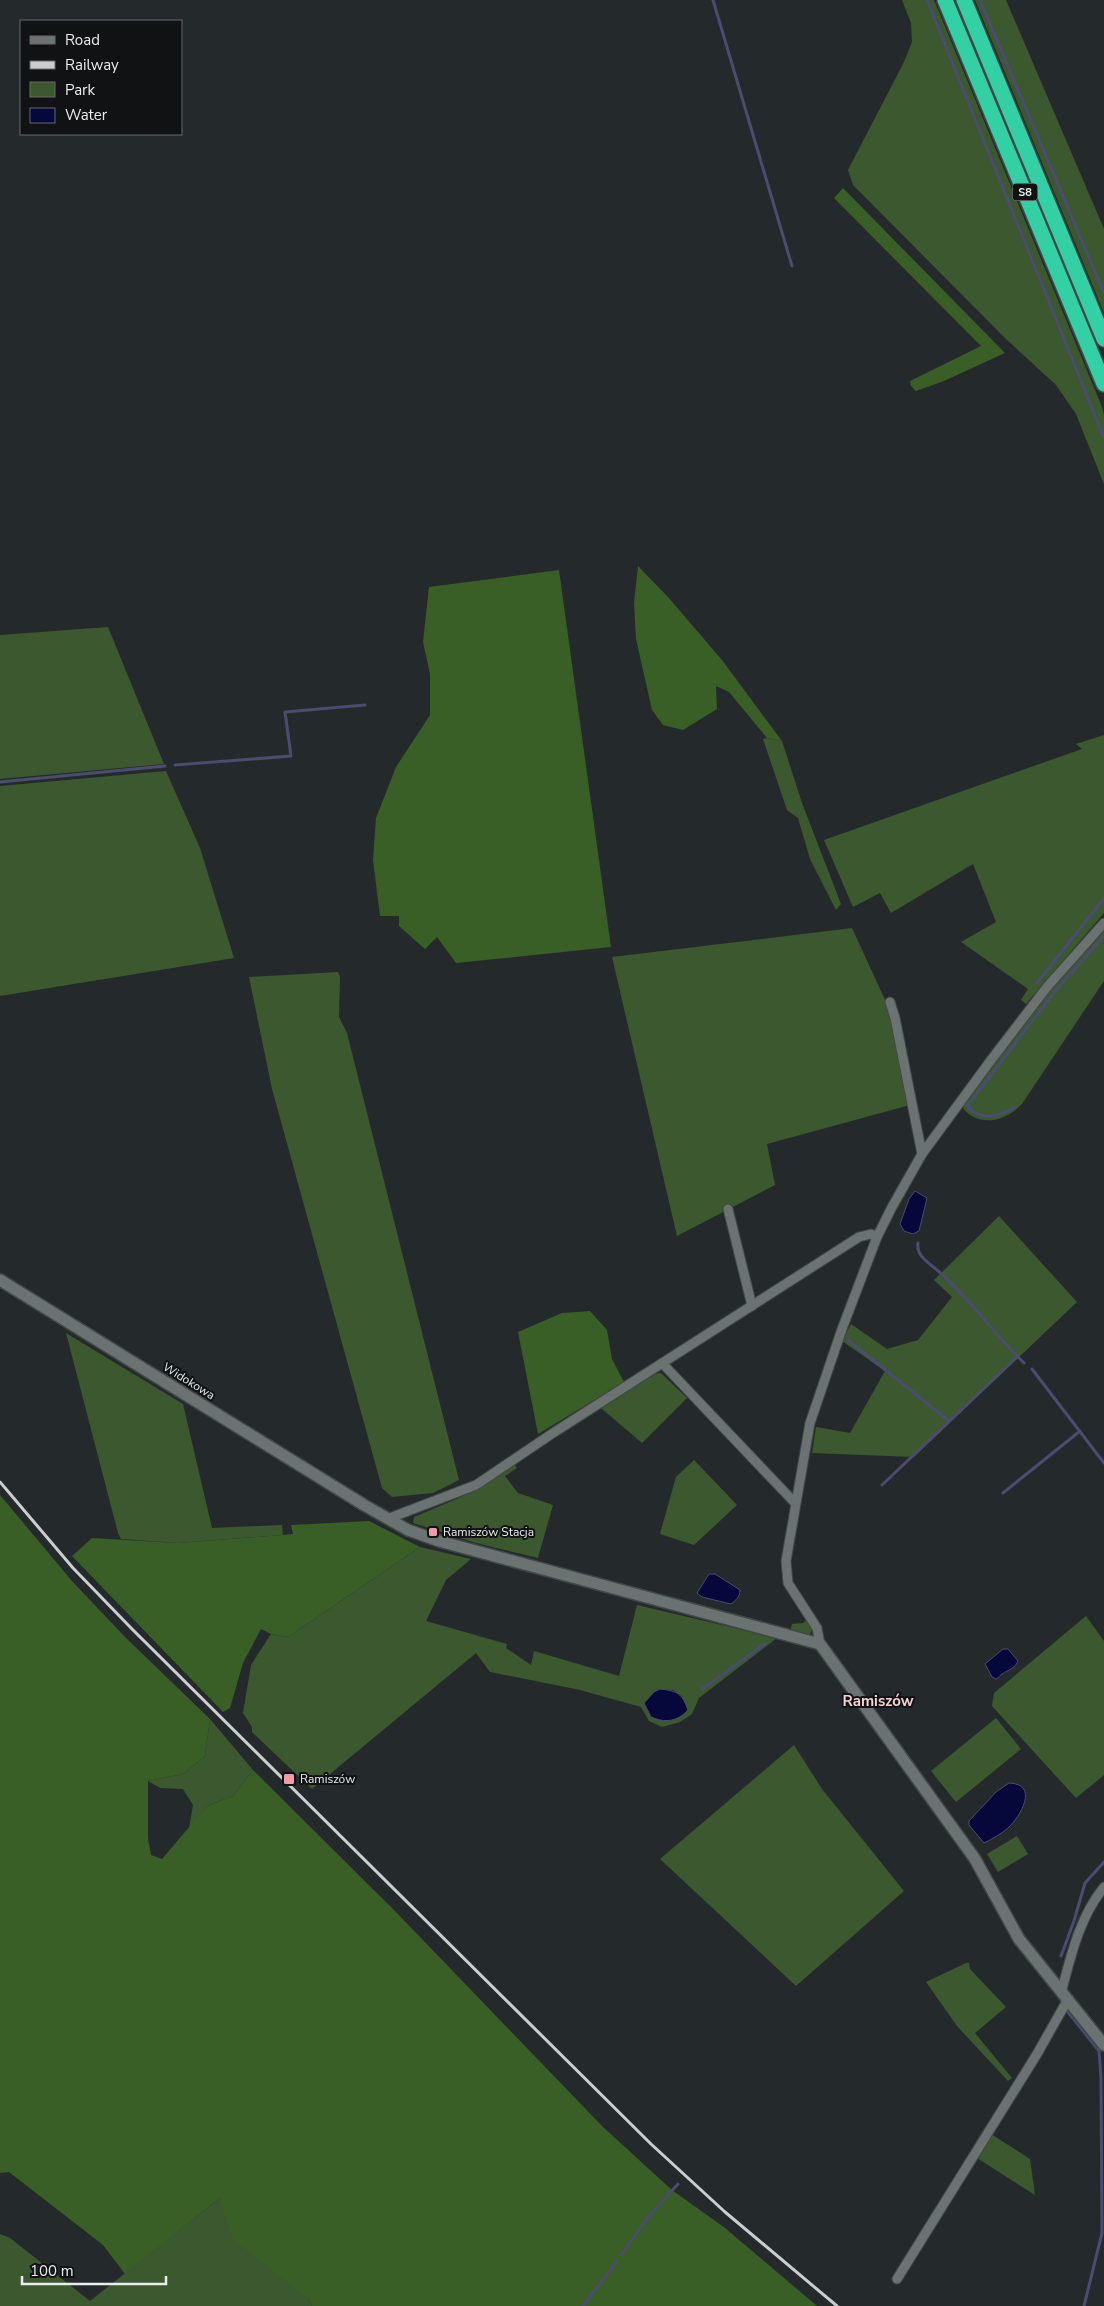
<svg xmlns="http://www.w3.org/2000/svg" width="1104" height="2306" font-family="'Nunito Sans',sans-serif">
<rect width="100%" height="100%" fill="#242a2b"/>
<g fill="#3c582f" fill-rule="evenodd">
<path d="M902,0H934L1102,407L1104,415V484L1076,414L1056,385L1006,339L853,185L848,170L904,62L912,42L911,23Z"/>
<path d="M975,0H1006L1104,229V313Z"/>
<path d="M108,627L164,764L0,779V635Z"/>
<path d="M1104,735V913L1026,1004L1021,1000L1028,989L961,942L996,922L973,864L891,913L880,893L853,907L824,840L1082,749L1076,744Z"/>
<path d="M767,738L782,741L802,803L841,904L836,910L810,859L798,818L787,810L763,739Z"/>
<path d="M166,771L200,848L234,958L0,996V786Z"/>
<path d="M852,928L892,1015L910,1105L767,1144L775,1185L677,1236L612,957Z"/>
<path d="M1104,929V981L1024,1101C1010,1120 979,1130 962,1107L964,1103L1037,1005Z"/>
<path d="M338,972L340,977L339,1017L347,1033L459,1480L433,1493L392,1497L382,1488L272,1089L249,977Z"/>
<path d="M999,1216L1077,1302L914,1457L812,1453L816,1427L850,1433L885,1371L842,1341L851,1324L887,1349L918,1340L952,1297L934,1280Z"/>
<path d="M66,1333L183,1404L212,1528L282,1525L283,1535L178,1543L121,1539L118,1533Z"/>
<path d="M661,1373L687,1398L642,1443L601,1408L654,1374Z"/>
<path d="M694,1460L737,1505L694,1545L660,1534L676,1477Z"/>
<path d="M513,1462L517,1468L505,1476L518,1493L553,1505L538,1558L476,1543L413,1523L414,1517L461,1497Z"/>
<path d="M420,1547L471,1559L446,1580L426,1621L507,1644L506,1648L531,1665L534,1651L619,1676L637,1605L777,1638L699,1698L692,1714L680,1722L662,1727L649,1721L641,1707L580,1690L490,1672L476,1653L312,1789L252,1732V1727L243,1713L251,1665L271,1634L288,1637ZM660,1689L673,1690L683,1697L645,1703L654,1692Z"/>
<path d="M1086,1616L1104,1641V1775L1076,1798L992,1706L994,1693Z"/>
<path d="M809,1619L813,1628L809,1636L790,1632L792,1624L803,1623Z"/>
<path d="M996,1718L1021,1749L956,1802L931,1771Z"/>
<path d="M210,1719L253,1770L233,1796L207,1806L189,1829L193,1805L183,1789L160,1788L148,1781L183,1774L205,1756Z"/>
<path d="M794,1745L822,1789L904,1891L796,1986L660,1859Z"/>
<path d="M1017,1836L1028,1854L998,1872L987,1854Z"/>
<path d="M966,1963H969L970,1969L1006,2007L975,2033L1012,2078L1008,2081L957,2026L926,1982Z"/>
<path d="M991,2134L1030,2159L1035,2195L977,2158Z"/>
<path d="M220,2198L309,2300L312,2306H0V2234L10,2238L90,2301Z"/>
</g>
<g fill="#395e26">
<path d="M843,188L1005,353L944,381L916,391L911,386L910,381L981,346L834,198Z"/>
<path d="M638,566L668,597L722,660L782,741L767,738L729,692L716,686L717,709L683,730L663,725L652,710L636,639L634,603Z"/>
<path d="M559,570L611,947L456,963L437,937L425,949L399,926V916H380L373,860L376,818L396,767L430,715V674L423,642L429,587Z"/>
<path d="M590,1311L607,1330L612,1359L624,1382L538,1434L518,1332L562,1313Z"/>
<path d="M0,1495L72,1581L125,1637L210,1719L205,1756L183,1774L148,1781V1838L151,1855L162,1859L207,1806L233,1796L253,1770L395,1911L603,2127L672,2190L725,2228L817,2306H312L309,2300L232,2239L220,2198L125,2274L103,2245L9,2172L0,2173Z"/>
<path d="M369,1521L420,1547L288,1637L271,1634L261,1629L243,1663L230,1708L223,1712L72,1556L92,1538L178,1543L283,1535L293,1534L291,1525Z"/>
</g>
<g fill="#06073a" stroke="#4a4c70">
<path d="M915,1191L927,1198L919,1231L913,1234L904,1231L900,1224L909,1199Z"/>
<path d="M709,1574H715L740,1590C740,1597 736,1600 731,1604L702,1597L697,1593Z"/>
<path d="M1003,1649H1008L1018,1661C1014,1670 1009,1669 1002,1674C1000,1675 999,1678 996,1679L992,1677L985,1664Z"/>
<path d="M660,1689C677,1691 682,1693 688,1710C677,1722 665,1723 651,1717L644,1703L654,1692Z"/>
<path d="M1009,1783C1040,1784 1020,1817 1008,1828C1001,1834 992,1839 984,1843L969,1825V1821L996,1792Z"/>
</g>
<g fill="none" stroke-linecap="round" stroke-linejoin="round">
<g stroke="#4a4c70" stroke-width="3">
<path d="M713,0L792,266"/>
<path d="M927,0L1104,438"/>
<path d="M980,0L1104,293"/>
<path d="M175,765L291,756L285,712L365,705"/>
<path d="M0,782L165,766"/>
<path d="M1036,984L1104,898"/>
<path d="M1015,1107C1000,1116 981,1122 967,1106L1057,989L1104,936"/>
<path d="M918,1243C916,1256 928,1262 937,1270C969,1297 994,1334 1024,1363"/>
<path d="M848,1340L949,1421"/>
<path d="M1032,1369L1104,1463"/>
<path d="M882,1485L1017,1357"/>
<path d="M1003,1493L1080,1431"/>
<path d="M702,1689L766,1643"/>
<path d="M1061,1956L1074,1921L1085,1883L1104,1862"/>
<path d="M1067,2011L1099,2051L1101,2079L1102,2233L1084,2306"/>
<path d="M621,2255L649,2216L678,2184"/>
<path d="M583,2306L617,2261"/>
</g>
<defs>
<g id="minor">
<path d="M890,1002L895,1018L922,1154"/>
<path d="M728,1209L752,1306"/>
<path d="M662,1363L795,1503"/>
<path d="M387,1519L476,1485L553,1433L859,1237L871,1234L877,1237"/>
<path d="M820,1644L817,1628L788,1583L786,1561L810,1423L842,1329L877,1237L892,1207L922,1154L991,1060L1047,987L1104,923"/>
<path d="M1061,1993C1071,1956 1079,1918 1104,1887"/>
<path d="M897,2279L1037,2054L1067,2001"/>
</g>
<path id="tertiary" d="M0,1280L364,1505L408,1530L439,1541L820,1644L975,1859L1019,1939L1104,2045"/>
<g id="motorway">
<path d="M945,0L1104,384"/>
<path d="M964,0L1104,339"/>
</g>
</defs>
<use href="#minor" stroke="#424747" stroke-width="11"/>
<use href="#tertiary" stroke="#424747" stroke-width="14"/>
<use href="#motorway" stroke="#424747" stroke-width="18"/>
<use href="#minor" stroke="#6a7272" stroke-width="9"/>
<use href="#tertiary" stroke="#6a7272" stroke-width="11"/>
<use href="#motorway" stroke="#33cfa5" stroke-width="15"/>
<path stroke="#cacecf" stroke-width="3" d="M0,1482L73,1568L132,1629L651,2144L725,2212L837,2306"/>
</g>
<g fill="#f49aa6" stroke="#101213" stroke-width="2">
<rect x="428" y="1527" width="10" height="10" rx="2.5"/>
<rect x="283" y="1773" width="12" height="12" rx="2.5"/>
</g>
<g text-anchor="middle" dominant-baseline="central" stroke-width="4" stroke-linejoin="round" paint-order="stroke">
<rect fill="#101213" stroke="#a8abac" stroke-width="1" x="1012.5" y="183.5" width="25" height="17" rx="4"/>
<g font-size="11" font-weight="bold" fill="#e9eded">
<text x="1025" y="192">S8</text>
</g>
<g font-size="12" fill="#e9eded" stroke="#101213">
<text transform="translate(189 1381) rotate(32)">Widokowa</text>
</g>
<g font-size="12" fill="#e9eded" stroke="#101213" text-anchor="start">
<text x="443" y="1532">Ramiszów Stacja</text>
<text x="300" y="1779">Ramiszów</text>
</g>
<g font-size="15" font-weight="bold" fill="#f6d3d6" stroke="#101213">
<text x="878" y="1701">Ramiszów</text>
</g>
</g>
<rect x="20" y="20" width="162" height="115" fill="#101213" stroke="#676a6a"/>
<rect x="30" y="36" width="25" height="8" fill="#6a7272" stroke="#676a6a"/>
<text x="65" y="45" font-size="15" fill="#e9eded">Road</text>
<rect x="30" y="61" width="25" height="8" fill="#cacecf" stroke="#676a6a"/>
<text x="65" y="70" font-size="15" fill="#e9eded">Railway</text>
<rect x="30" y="82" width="25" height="15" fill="#3c582f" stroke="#676a6a"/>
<text x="65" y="95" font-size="15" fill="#e9eded">Park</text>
<rect x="30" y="108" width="25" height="15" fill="#06073a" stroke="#676a6a"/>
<text x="65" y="120" font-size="15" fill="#e9eded">Water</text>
<path d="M22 2276v8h144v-8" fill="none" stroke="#e9eded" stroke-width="2.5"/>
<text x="30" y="2276" font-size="15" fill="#e9eded" stroke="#101213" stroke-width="4" paint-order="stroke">100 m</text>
</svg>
